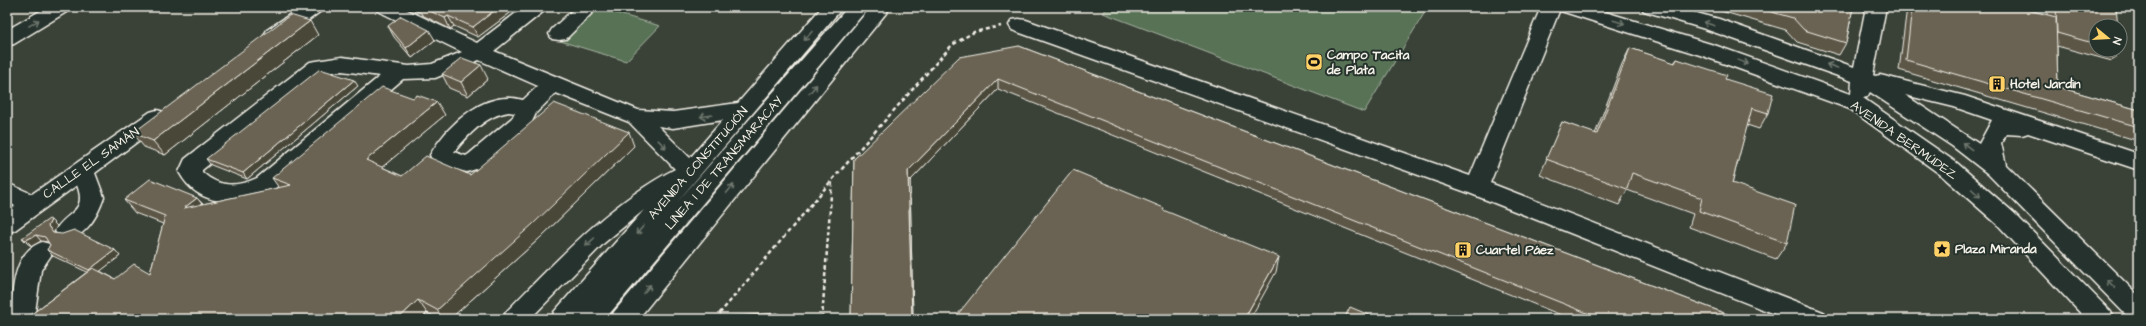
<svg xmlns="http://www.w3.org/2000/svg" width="2146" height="326" font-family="'Architects Daughter',sans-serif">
<rect width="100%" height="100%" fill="#3a4238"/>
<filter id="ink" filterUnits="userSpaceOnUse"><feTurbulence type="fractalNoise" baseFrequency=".025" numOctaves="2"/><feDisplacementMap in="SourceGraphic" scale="8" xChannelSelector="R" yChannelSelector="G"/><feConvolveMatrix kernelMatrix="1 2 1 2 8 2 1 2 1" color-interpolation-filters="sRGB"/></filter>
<g filter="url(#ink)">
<g fill="#597257" stroke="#a6b2a0">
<path d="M595,7L660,26L626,61L560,41Z"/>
<path d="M1108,7H1428L1364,112L1103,13Z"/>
</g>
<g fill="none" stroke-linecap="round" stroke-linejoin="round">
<defs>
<g id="minor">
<path d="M47,7H71L68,11L14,44L7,46V30Z"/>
<path d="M301,7H324L321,11L281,40L274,41L267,40L264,35L267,30Z"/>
<path d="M375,7H401L477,43L524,7H547L544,11L494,51L638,110L673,112L738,103L822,7H843L677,202L848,7H869L605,319H551L554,312L644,210L604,243L530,319H503L506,312C558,259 608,204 675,169L629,122L556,93L536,113L530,126L485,166L467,172L442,166L433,161L430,155C448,124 485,89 523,100L538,86L479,60L435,78L403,79L273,190C239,205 200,210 179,172L185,159L310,62L342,57L409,66L432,64L462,52L378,11ZM342,71L380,76L257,178C237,187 219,188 202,172V170L323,73ZM509,112L515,113L513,117L469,154L466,156L454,152C468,135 486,115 509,112ZM723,120L690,158L658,126L673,128Z"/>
<path d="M576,7H598L566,39L559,40L552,39L549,34L552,29Z"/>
<path d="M871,7H891L638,319H611L614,312Z"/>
<path d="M1541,7H1589L1717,46L1851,94L1852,81L1705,29L1644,11L1641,7H1674L1719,19L1854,67L1866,7H1886L1873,75L1875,76L1880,75L1965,96L2139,154V170L2028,133L2022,135L2006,134L2001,143L2006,165L2139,296V319H2130L1988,174L1952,146L1870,92L1867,97L1863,98L1957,163L2014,213L2111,312L2114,319H2086L1998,225L1941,175L1850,109L1703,56L1561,11L1560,9L1490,183L1823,312L1826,319H1787L1469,193L1012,30L1009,25L1012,20L1019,19L1026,20L1470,176ZM1905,95L1954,107L1992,120L1979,144Z"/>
<path d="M157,110L164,112L168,117L164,122L95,173L104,197C98,216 82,245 59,237L55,231C66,211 88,213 77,185L15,230L7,233V212L15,206L7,201V183L32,194L150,112Z"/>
<path d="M42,242L50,244L54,251L41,270L34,319H10C13,293 12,252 42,242Z"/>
</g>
</defs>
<use href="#minor" stroke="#f4f1e8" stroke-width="3"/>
<g stroke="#f4f1e8" stroke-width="2.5" stroke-dasharray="4 3" stroke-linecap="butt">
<path d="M715,319L832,180L952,45L974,32L1001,26"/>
<path d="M822,319L832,181"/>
</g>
<use href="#minor" fill="#26332d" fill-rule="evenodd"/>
</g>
<g fill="#5b5647" stroke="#f4f1e8">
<path d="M407,7H518L478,37L454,26L450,29L422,15L421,13Z"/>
<path d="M605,7H627L622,12Z"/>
<path d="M1707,7H1853L1846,43L1839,55L1797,42L1786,30Z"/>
<path d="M1907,7H2017L2047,15V7H2116L2096,26V50H2121L2112,61L2057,46L2058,87L2139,110V141L1899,70Z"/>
<path d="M388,26L435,40L412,58L394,37Z"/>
<path d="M318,35L165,155L144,147L133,133Z"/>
<path d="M1019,46L1740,319H1571L998,89L910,181L913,319H851L854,159Z"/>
<path d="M1630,48L1674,63L1677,59L1725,79L1768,113L1759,129L1747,125L1732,183L1787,243L1776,259L1689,227L1693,214L1627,190L1619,205L1540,175L1562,122L1595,134L1622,64Z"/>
<path d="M442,74L488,79L468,96L449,88Z"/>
<path d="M358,86L247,179L211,165L206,159Z"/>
<path d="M445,115L382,167L402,176L470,175L634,146L540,238L450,319H439L427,313L421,319H25L87,272L53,256L47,250L50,245L48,242L41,241L32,246L28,244L22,238L57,226L54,232L55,233L115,250L120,256L100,271L115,279L150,273L163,224L135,213L124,200L197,198L203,204L279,188L272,178Z"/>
</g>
<g fill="#4a4639" stroke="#f4f1e8">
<path d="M499,7H518L478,37L473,27Z"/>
<path d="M620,7H627L622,12Z"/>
<path d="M448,16L454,26L450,29L445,18Z"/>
<path d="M310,21L318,35L165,155L153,141Z"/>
<path d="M429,30L435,40L412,58L406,48Z"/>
<path d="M481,65L488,79L468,96L461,82Z"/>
<path d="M998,79V89L910,181L913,319H912L908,171Z"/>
<path d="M354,80L358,86L247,179L243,173Z"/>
<path d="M437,102L445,115L375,173L366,160Z"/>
<path d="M629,132L634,146L540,238L450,319H443L437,310Z"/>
<path d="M197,198L208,211L184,208Z"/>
<path d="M51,220L57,226L54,232L59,238L53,233L48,226Z"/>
<path d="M36,235L41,241L32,246L26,240Z"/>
<path d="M115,250L120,256L94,276L89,270Z"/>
<path d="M1279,257L1276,272L1250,319H1244Z"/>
<path d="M418,300L427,313L421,319H398Z"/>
<path d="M778,313L780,319H778Z"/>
</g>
<g fill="#6a6452" stroke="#f4f1e8">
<path d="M421,7H499L473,27L448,16L445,18Z"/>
<path d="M1754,7H1853L1846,43L1804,30L1793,18Z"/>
<path d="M1912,7H2017L2056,17L2058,87L2139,110V127L1906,60Z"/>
<path d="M2056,7H2116L2118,26H2096V44L2057,33Z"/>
<path d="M290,15L310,21L153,141L133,133Z"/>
<path d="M401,16L429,30L406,48L388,26Z"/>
<path d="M2120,40L2121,50H2119H2120Z"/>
<path d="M1019,46L1740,319H1602L998,79L908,171L912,319H851L854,159L959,57Z"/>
<path d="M1630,48L1675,63L1677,59L1727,75L1725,79L1773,94L1768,113L1752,108L1732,183L1795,205L1787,243L1699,211L1702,198L1632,173L1627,189L1546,159L1562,122L1597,134Z"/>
<path d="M462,58L481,65L461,82L442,74Z"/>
<path d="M320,69L354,80L243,173L206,159Z"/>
<path d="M382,87L413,98L417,95L437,102L366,160L402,176L426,156L470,175L554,103L629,132L533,224L437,310L418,300L398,319H382L379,318L378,319H25L93,268L115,279L134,264L150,273L165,216L124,200L150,179L197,198L184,208L291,185L272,178Z"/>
<path d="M1073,170L1164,208L1163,210L1279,257L1244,319H954Z"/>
<path d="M49,219L51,220L48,226L53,233L62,234L74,230L115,250L89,270L47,250L50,245L45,237L36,235L26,240L22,238Z"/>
<path d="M1350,307L1379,319H1344Z"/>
<path d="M778,313V319H708L709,318Z"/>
</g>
<defs><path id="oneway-shaft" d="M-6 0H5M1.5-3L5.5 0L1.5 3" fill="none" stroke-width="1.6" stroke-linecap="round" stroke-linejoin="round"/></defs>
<g stroke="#6e766e">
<use href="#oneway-shaft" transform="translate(1619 22) rotate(17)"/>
<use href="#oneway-shaft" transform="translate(34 23) rotate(-31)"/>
<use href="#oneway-shaft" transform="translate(1709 24) rotate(-163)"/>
<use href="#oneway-shaft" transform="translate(808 36) rotate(131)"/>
<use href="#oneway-shaft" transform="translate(1743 62) rotate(20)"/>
<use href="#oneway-shaft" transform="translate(1832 66) rotate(-161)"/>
<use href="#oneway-shaft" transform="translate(813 89) rotate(-50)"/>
<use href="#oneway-shaft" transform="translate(706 116) rotate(171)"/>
<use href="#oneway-shaft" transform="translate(662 144) rotate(46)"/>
<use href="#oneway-shaft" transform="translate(1967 146) rotate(-143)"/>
<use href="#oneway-shaft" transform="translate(730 189) rotate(-50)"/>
<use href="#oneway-shaft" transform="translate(1976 193) rotate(42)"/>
<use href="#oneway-shaft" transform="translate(640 230) rotate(131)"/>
<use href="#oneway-shaft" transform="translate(590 242) rotate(138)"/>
<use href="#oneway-shaft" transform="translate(2111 284) rotate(-135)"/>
<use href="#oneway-shaft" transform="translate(647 289) rotate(-50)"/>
</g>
</g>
<defs>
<symbol id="stadium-square" viewBox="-11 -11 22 22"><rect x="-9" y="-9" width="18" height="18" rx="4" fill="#ffd166" stroke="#26332d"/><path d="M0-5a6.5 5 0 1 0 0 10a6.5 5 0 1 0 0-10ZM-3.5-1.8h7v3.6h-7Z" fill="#111"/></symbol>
<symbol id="building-square" viewBox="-11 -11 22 22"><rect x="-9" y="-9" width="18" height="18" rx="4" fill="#ffd166" stroke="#26332d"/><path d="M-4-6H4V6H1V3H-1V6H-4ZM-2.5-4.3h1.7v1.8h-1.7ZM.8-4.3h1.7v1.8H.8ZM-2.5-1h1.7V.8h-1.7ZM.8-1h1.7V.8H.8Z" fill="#111"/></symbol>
<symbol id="sight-square" viewBox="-11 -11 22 22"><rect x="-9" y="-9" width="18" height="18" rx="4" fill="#ffd166" stroke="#26332d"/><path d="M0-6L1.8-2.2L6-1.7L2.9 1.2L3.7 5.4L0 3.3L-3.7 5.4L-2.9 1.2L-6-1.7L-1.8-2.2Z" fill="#111"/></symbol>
</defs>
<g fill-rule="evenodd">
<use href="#stadium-square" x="1304" y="52" width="20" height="20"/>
<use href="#building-square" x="1987" y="74" width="20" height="20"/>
<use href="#sight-square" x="1932" y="239" width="20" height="20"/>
<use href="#building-square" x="1453" y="240" width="20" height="20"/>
</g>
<g text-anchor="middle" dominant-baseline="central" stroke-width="4" stroke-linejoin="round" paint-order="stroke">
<g font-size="13" font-weight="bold" fill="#f4f1e8" stroke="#26332d" text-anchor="start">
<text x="1327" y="55">Campo Tacita<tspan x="1327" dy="15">de Plata</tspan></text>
<text x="2010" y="84">Hotel Jardin</text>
<text x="1955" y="249">Plaza Miranda</text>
<text x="1476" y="250">Cuartel Páez</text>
</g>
<g font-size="13" fill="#f4f1e8" stroke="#26332d">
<text transform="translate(1904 140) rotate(35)">AVENIDA BERMÚDEZ</text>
<text transform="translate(91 163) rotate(-35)">CALLE EL SAMÁN</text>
<text transform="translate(698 163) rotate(-49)">AVENIDA CONSTITUCIÓN</text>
<text transform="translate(724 163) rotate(-49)">LÍNEA 1 DE TRANSMARACAY</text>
</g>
</g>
<rect width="2146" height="326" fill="none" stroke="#26332d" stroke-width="24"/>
<rect x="12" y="12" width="2122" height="302" fill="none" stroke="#f4f1e8" stroke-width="1.5" filter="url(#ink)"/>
<g transform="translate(2108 38) rotate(108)"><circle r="19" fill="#26332d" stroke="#787f78"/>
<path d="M0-3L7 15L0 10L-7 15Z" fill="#ffd166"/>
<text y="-6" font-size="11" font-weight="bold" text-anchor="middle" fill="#f4f1e8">N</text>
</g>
</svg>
